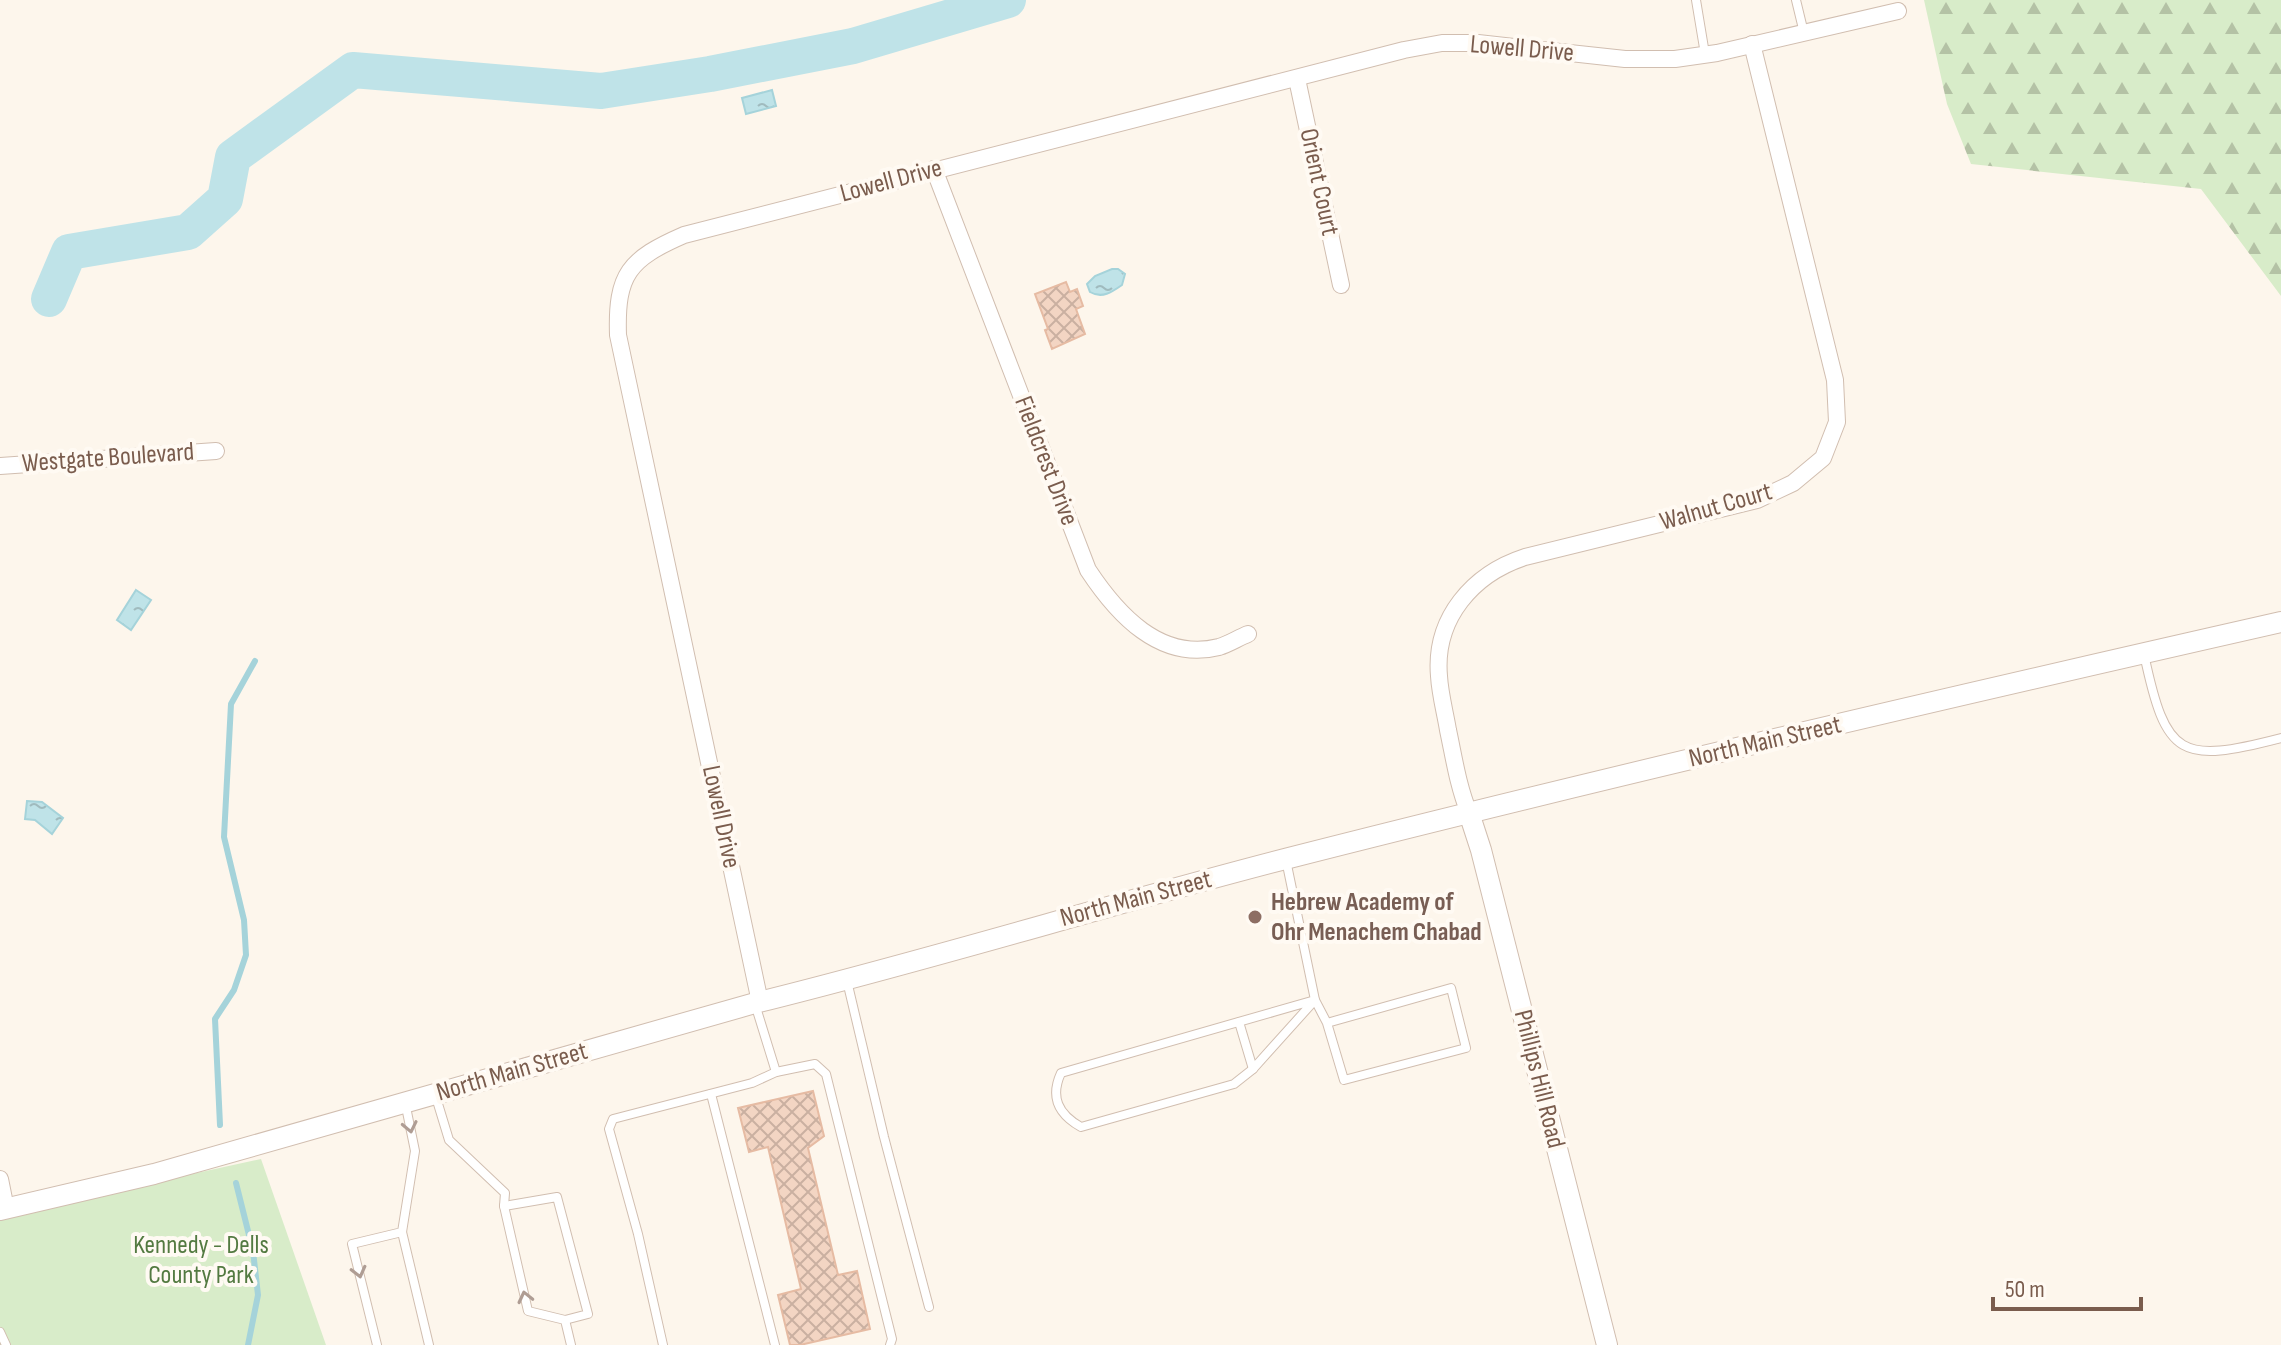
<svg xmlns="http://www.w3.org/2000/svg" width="2281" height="1345" font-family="'Sofia Sans Condensed',sans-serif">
<defs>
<pattern id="forest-firs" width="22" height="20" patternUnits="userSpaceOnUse" patternTransform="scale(2)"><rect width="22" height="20" fill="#d8ecc9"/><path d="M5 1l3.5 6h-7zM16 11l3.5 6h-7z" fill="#b4c2a5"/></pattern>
<pattern id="water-ripples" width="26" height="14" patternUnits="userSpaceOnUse" patternTransform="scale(2)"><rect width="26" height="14" fill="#bfe3e8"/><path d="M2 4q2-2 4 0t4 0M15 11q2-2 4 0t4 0" fill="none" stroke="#a0bbbe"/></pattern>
<pattern id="building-cross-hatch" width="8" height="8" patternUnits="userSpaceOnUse" patternTransform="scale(2)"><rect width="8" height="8" fill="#f3d5c3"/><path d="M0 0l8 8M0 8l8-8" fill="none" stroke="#cab0a1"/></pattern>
</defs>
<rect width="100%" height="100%" fill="#fdf6ec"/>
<path fill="url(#forest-firs)" d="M1924,0H2281V296L2201,189L1971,164L1947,104Z"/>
<path fill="#d8ecc9" d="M261,1159L326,1345H0V1216Z"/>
<g fill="url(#water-ripples)" stroke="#a5d3da" stroke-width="2">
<path d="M772,90L776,106L746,114L742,98Z"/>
<path d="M1112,269H1118L1125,274L1122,285C1112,292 1102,299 1090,292L1087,284L1095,276Z"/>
<path d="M136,590L151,600L131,630L117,620Z"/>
<path d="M27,801L42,802L63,818L52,834L35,820L25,819Z"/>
</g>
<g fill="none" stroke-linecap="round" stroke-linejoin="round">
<g stroke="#a5d3da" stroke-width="6">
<path d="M220,1125L215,1019L234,990L246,955L244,920L224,837L231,704L255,661"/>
<path d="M236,1183L253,1251L258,1295L248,1345"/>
</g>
<path stroke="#bfe3e8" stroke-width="36" d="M49,299L69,252L188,232L225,199L233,157L353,70L601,91L710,74L853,46L1008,0"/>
</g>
<g fill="url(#building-cross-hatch)" stroke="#e6bba3" stroke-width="2">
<path d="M1066,282L1070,292L1077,289L1083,306L1076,309L1085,334L1052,349L1045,330L1048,329L1035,294Z"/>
<path d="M813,1091L824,1136L808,1148L838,1275L857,1271L870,1329L800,1345H790L778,1295L801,1289L768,1147L749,1152L738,1108Z"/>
</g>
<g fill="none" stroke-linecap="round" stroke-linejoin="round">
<defs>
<g id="service">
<path d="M1696,0L1705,54"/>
<path d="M1796,0L1804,33"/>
<path d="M2144,654C2166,758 2180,764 2281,738"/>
<path d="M1286,860L1315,1000L1327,1023L1451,988L1466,1048L1344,1080L1327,1023"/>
<path d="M847,981L884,1137L929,1307"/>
<path d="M1315,1000L1253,1069L1234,1084L1081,1127C1058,1114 1050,1097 1061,1073Z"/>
<path d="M755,1004L776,1072"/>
<path d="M1239,1022L1253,1069"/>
<path d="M435,1094L449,1140L505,1193L504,1206L528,1311L565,1320L571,1345"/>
<path d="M711,1094L775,1345"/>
<path d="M504,1206L557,1197L588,1314L565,1320"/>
<path d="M402,1232L429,1345"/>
<path d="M0,1332L6,1345"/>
<path d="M377,1345L352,1244L402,1232L415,1151L405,1102"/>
<path d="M663,1345L638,1234L609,1129L613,1119L752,1083L776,1072L815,1064L826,1074L892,1339L890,1345"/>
</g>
<g id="minor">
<path d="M1297,79L1341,285"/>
<path d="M934,169L1088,570C1117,614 1160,662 1219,647C1229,644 1238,638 1248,634"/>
<path d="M0,466L216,451"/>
<path d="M1469,813C1458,786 1454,758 1448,730C1445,712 1440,694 1439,676C1434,618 1473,574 1525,557L1757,500L1793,483L1823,458L1837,422L1835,380L1752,44"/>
<path d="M760,1002L618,335C616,274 629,259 684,235L1404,50L1442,43H1478L1625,59H1675L1717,53L1898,11"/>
<path d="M0,1179L6,1209"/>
</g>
<g id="tertiary">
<path d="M1469,813L1481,850L1607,1345"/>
<path d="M0,1210L154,1174L755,1003C934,959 1110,904 1289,858C1618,774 1950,697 2281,622"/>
</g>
</defs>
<use href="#service" stroke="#d1beb0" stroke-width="10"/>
<use href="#minor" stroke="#d1beb0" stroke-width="18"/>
<use href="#tertiary" stroke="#d1beb0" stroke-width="22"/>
<use href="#service" stroke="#fff" stroke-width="8"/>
<use href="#minor" stroke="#fff" stroke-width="16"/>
<use href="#tertiary" stroke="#fff" stroke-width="20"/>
</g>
<defs><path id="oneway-chevron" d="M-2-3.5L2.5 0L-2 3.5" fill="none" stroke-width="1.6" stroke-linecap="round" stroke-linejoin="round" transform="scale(2)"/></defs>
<g stroke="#af9d94">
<use href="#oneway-chevron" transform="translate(410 1127) rotate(78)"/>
<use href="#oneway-chevron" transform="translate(359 1272) rotate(76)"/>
<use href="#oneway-chevron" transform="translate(525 1297) rotate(-103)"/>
</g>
<circle fill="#8d6e63" stroke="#fffaf3" stroke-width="3" cx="1255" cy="917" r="8"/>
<g text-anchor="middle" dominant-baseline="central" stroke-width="8" stroke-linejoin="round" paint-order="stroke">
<g font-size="26" fill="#7a5c4d" stroke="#fffaf3">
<text transform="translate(1522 49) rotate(5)">Lowell Drive</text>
<text transform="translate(891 181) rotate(-15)">Lowell Drive</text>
<text transform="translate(1319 182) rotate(78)">Orient Court</text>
<text transform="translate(108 458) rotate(-4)">Westgate Boulevard</text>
<text transform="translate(1046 461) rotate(69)">Fieldcrest Drive</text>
<text transform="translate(1716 507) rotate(-16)">Walnut Court</text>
<text transform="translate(1765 742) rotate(-13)">North Main Street</text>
<text transform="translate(721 817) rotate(78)">Lowell Drive</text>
<text transform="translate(1136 899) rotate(-15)">North Main Street</text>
<text transform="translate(512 1072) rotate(-16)">North Main Street</text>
<text transform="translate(1539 1079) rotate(76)">Phillips Hill Road</text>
</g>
<g font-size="26" font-weight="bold" fill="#785e54" stroke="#fffaf3" text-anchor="start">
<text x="1271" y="902">Hebrew Academy of<tspan x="1271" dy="30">Ohr Menachem Chabad</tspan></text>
</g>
<g font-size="26" fill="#537a41" stroke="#fffaf3">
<text x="201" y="1245">Kennedy - Dells<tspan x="201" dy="30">County Park</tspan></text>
</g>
</g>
<path d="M1993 1297v12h148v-12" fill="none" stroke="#7a5c4d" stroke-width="4"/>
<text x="2005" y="1297" font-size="24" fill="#7a5c4d" stroke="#fffaf3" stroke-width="6" paint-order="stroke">50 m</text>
</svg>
